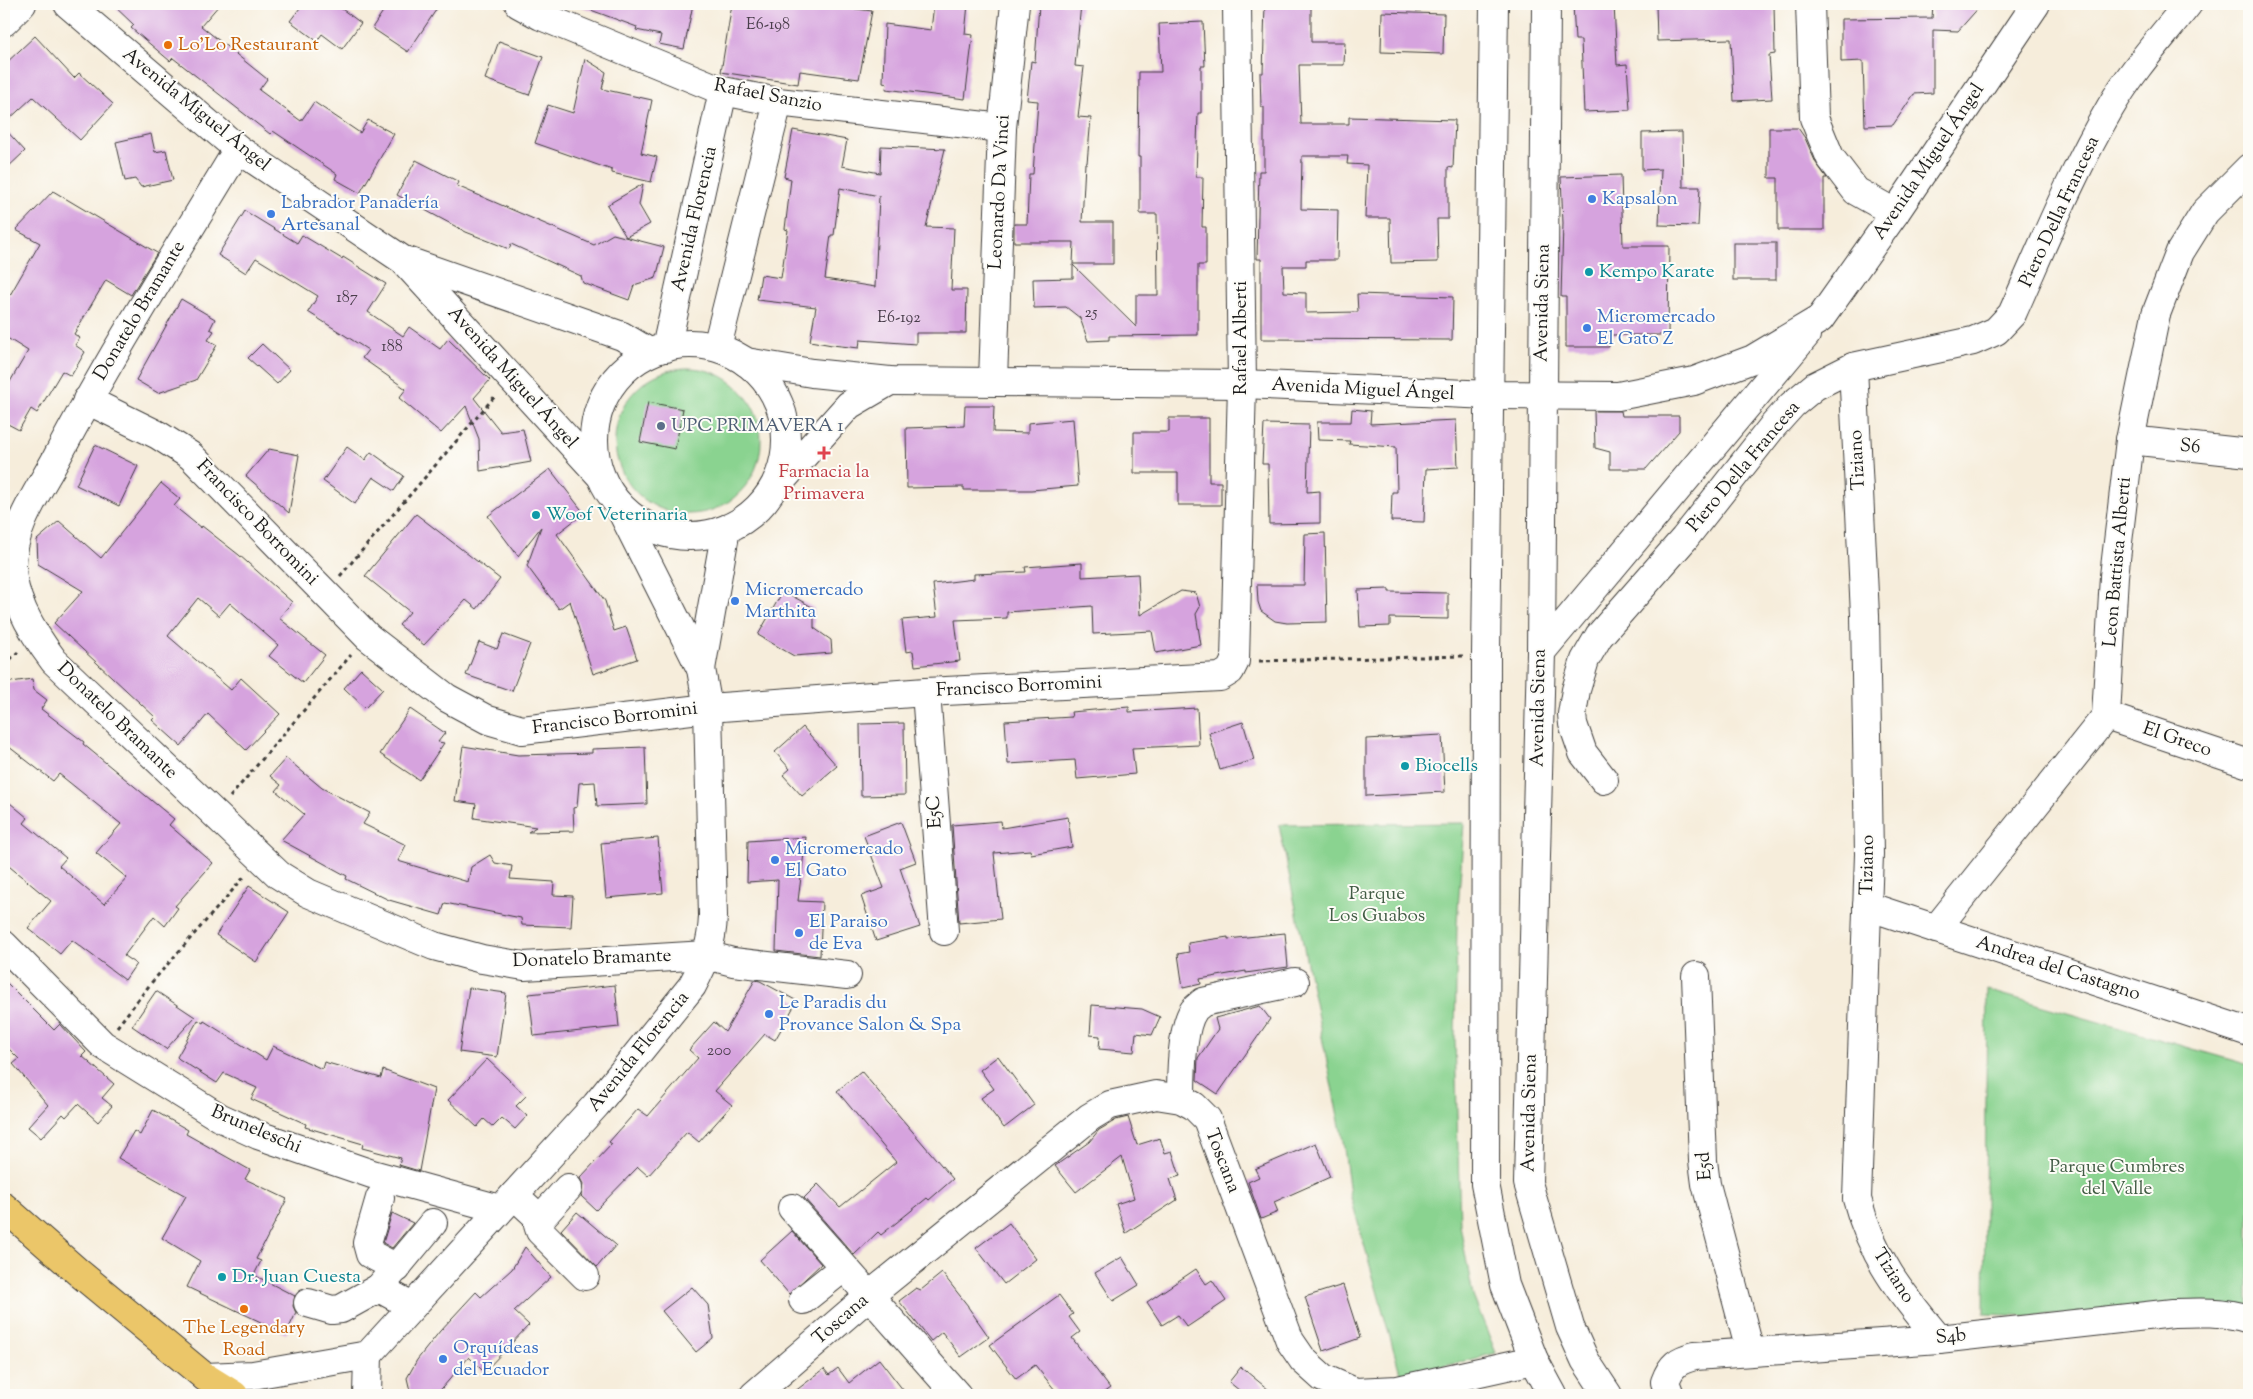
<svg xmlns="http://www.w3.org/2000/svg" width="2253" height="1399" font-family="'Sorts Mill Goudy',serif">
<rect width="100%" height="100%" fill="#fdfcf7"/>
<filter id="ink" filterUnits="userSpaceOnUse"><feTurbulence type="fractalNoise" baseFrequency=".02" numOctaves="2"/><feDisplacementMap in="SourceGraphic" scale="10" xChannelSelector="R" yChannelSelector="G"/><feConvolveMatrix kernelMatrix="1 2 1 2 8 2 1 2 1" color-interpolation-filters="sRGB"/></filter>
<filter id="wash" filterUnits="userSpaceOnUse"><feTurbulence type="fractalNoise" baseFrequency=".0096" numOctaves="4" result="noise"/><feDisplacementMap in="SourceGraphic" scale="20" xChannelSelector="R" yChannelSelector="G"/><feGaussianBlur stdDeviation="1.12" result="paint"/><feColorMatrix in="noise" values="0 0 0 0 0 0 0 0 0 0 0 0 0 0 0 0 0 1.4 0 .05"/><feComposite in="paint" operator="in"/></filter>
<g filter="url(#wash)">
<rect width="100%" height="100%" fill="#f6eddb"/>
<g fill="#8ad390" stroke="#537856">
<circle cx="688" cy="441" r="73"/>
<path d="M1464,823L1457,924L1455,1038L1460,1225L1473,1296L1496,1353L1433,1369L1400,1373L1350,1194L1343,1141L1279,825Z"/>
<path d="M1987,990L2249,1065V1307L2030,1316L1984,1314Z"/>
</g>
<g id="blocks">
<g fill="#d6a3de" fill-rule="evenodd">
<path d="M112,4H220L201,26L267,79L259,90L301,121L314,102L360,133L368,120L394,134L360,193L335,179L337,174L273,131L270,134L173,58L170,61L131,28L134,25Z"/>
<path d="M303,4H335L361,23L342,49L322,34L317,41L290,21Z"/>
<path d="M388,4H440L408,52L372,28Z"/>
<path d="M580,4H693L684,49L659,44L661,35L636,30L637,27L580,6Z"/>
<path d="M732,4H819L872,11L859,79L800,71L798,84L721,72Z"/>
<path d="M934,4H968L965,34L973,35L965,99L886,89L887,83L883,82L885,24L931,30Z"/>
<path d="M1039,4H1081L1075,66L1084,67L1078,117L1091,118L1087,163H1085L1082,222H1113V264H1073L1074,242H1014V224H1027L1029,174H1033L1038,101L1027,100L1031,61L1035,62Z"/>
<path d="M1265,4H1311V42H1345L1344,65H1299L1301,124H1349V117L1455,120L1453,168L1448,167V219H1437L1438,262L1391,263L1390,218H1365L1367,165L1347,164L1348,156H1302L1301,209L1338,210L1337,260H1306V266H1283L1284,292L1306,293V313L1358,312L1357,294L1453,297L1452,340L1261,339V259H1257L1259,171H1264V107H1261L1260,73H1263Z"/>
<path d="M1573,4H1614L1617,65L1627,64L1630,110L1584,112L1581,40H1575Z"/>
<path d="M1656,4H1774L1775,54L1769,55L1772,99L1734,101L1731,39L1657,41Z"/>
<path d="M1933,4H1982L1958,31L1933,30V93L1914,94L1893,125L1865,126L1863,61L1841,62V19L1932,18Z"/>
<path d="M1382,12L1444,14L1443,54L1381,52Z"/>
<path d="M1203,22L1205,66H1201V113H1198L1196,177H1203L1202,227H1206V265H1198V335L1109,336V340L1088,341L1080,318L1066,307L1034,308L1033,279L1073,278V265L1136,327V295H1158L1157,214H1140V157H1138L1139,72H1161L1159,24Z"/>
<path d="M35,36L74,78L79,73L113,104L80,140L33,97L4,124V65Z"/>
<path d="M499,41L543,57L529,95L485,79Z"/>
<path d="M585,59L606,72L602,89L652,100L641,153L657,157L651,182L612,173V170L535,143L548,105L573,113Z"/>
<path d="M4,128L25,151L4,171Z"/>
<path d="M1769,128H1798L1805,138L1816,163L1827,178H1824V230H1778V178H1769Z"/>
<path d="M793,130L847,140L842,166L880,173L881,146L945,149L926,227L954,228L951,290H967L966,333H916V344L860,340L859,348L832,345L810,341L816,307L757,300L761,275L781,278L788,230L785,229L791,179L784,177ZM840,188L879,196L875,287L825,279L831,235H834Z"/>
<path d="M1682,132L1683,187H1700L1698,226L1659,225L1661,169L1642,170V133Z"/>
<path d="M151,134L155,152L166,150L173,180L141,187L135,179L125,181L116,142Z"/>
<path d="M416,160L459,182L457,186L594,245L613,234L664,247L656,278L634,285L629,300L583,283L581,276L511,244L509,249L466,232L397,195Z"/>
<path d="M1621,175L1623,246H1669L1668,335H1609V347H1566V297H1561L1563,223L1561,177Z"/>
<path d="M643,184L639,205L650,224L626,237L607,205Z"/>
<path d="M53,191L157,253L131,295L106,280L74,334L80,338L75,345L85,352L71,376L62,371L37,413L31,409L19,430L4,422V392L28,351L4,336V291L10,295L40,243L16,230Z"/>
<path d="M245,211L297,243L302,235L342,259L343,257L386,284L368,312L403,336L409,327L440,349L448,339L490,380L474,398L501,432L523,429L531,462L480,471L479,439L466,406L441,433L399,398L406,389L362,358L368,350L308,312L318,296L256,258L246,273L218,255Z"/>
<rect x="1733" y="243" width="43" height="37"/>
<path d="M181,299L215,319L210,329L214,331L208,340L217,345L196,380L158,393L136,380Z"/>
<path d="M262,344L290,370L277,384L248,358Z"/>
<path d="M648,402L683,409L675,449L640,442Z"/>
<path d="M965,406H994L993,432L1028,433V423L1073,419L1078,486L1031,490H964V487L907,488L906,428L964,426Z"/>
<path d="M1352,409L1371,411L1370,424L1456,420L1458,467L1426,469L1424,522L1391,521L1392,492H1397L1396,447L1349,444L1350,441L1318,440L1317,422H1351Z"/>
<path d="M1594,411H1621L1622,416H1679V431L1646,469H1610V452L1595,448Z"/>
<path d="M1169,418H1209V482H1221V505H1178V473H1134V432H1169Z"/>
<path d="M1264,424L1309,425L1307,492L1320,491V523L1269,524L1268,464H1262Z"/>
<path d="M95,445L138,466L119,506L76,485Z"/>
<path d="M347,447L365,460L371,452L404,476L394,491L373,477L355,504L323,481Z"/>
<path d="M269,449L299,455L289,513L246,476Z"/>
<path d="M550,469L584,513L557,534L605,601L614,631L626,627L637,659L593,674L570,601L559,609L527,566L541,527L518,556L488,516Z"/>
<path d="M161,483L180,499L174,506L201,528L202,526L239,555L292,602L279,618L325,655L303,683L269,656L278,645L230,603L219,616L198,598L168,636L231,690L241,678L280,714L246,750L208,714L181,746L152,720L155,717L54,623L83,591L38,564L37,540L59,521L101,558Z"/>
<path d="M416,514L500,579L477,609L466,600L424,645L399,625L410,612L365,576Z"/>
<path d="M1325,533L1327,622L1287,623L1275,621L1261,611L1258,602L1257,585H1304L1305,534Z"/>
<path d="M1082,563V577L1138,574L1140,615L1181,591L1196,593L1200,607L1196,614L1201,645L1156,653L1152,631L1093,634L1092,606L1007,612V618L955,620L960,661L915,666L913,651L906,652L902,620L937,617L933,584L974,579V574L1026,572L1025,567Z"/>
<path d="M1389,589V592L1448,593V619L1390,618V626L1360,627L1358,590Z"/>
<path d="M783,591L814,608V628L831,640L832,653L794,656L758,635Z"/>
<path d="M503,634L530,644L512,691L466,675L479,642L497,649Z"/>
<path d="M361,669L383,689L365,708L344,688Z"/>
<path d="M32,679L34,690L47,700L41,709L84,742L83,744L174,819L169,825L213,863L175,906L178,908L165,926L154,916L124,956L136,964L125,980L72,940L60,954L28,928L51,901L4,862V798L28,818L24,823L66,858L59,866L104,904L127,878L96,853L121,824L59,774L53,781L4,743V683Z"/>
<path d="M1129,707V712L1197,708L1199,745L1132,748L1135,774L1077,779L1075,760L1008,764L1005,721L1072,717L1071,712Z"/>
<path d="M410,709L445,733L438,742L444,743L419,780L380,754Z"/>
<path d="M1243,722L1254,760L1220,770L1209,733Z"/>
<path d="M904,723L905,795L861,796L860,724Z"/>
<path d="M803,727L837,766L802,796L783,775L790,769L775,752Z"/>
<path d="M1442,735L1445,792L1366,796V739Z"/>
<path d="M463,746L518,755L592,753V749L645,747L647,804L597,806L595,782L579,783L577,807L573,808L574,831L528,832L536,827L474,818L476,804L455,801Z"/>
<path d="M286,758L322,788L370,813L363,824L406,845L398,861L468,882L471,867L490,855L495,863L512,866L510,879L554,882L553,895L573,896L571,927L522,925L521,918L445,903L441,915L389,900L346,879L347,876L281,840L304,814L276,791L281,785L270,776Z"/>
<path d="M1068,817L1072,847L1031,854L1030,850L994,853L1001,919L959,923L952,825L1001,821L1002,828Z"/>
<path d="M901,822L916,862L900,868L920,927L876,941L861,896L884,888L864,836Z"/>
<path d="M806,837L798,901L822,902L820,956L776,951L778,880L747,882L748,841Z"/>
<path d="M658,838L663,893L606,898L601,843Z"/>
<path d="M249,886L289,912L256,962L216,935Z"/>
<path d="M1285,933L1288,967L1246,973V971L1200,979L1201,984L1183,988L1178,954L1189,952L1188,943L1228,937V939Z"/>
<path d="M4,980L54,1030L60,1024L86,1052L82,1056L114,1084L102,1098L112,1106L98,1122L78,1104L66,1117L63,1114L41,1138L28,1127L48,1105L13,1064L19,1059L4,1044Z"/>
<path d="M755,980L760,981L797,1001L775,1040L765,1034L715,1091L732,1105L699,1142L687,1132L648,1176L638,1167L596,1210L581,1196L583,1184L580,1178L612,1144L609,1142L638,1109L648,1116L698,1058L689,1050L714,1022L725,1032Z"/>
<path d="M615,985L619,1027L534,1036L529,994Z"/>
<path d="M469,988L506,993L497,1057L459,1052Z"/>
<path d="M156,991L195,1017L166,1049L132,1026Z"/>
<path d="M1092,1005L1142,1009L1160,1017L1152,1035L1136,1033L1134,1052L1099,1049L1100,1036L1090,1035Z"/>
<path d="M1260,1006L1270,1019L1218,1094L1197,1080L1198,1058L1218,1029L1215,1018Z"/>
<path d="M198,1020L203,1023L204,1021L266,1060L273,1046L322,1069L324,1062L381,1078L383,1070L434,1089L419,1171L399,1165L401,1158L362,1148L363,1144L305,1127L306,1124L251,1099L257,1088L224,1073L217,1083L179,1059L177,1057Z"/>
<path d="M998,1056L1034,1105L1004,1128L981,1098L994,1089L980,1070Z"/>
<path d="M487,1059L526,1096L516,1106L527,1116L515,1129L502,1118L493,1127L484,1119L477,1127L448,1100Z"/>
<path d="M861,1071L953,1179L929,1200L927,1198L881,1235L878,1232L854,1255L804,1198L818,1184L840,1207L896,1162L837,1091Z"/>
<path d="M153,1110L188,1130L186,1134L250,1170L245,1179L287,1199L256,1259L261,1261L254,1275L295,1296L293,1306L296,1313L286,1334L187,1287L200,1261L162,1238L186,1196L118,1158L134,1131L140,1135Z"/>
<path d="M1128,1117L1137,1145L1160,1138L1165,1153L1172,1151L1180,1176L1170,1179L1177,1200L1126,1233L1116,1204L1134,1198L1122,1157L1076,1192L1055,1166L1089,1142L1099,1130L1116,1120Z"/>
<path d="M1316,1143L1330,1177L1274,1202L1278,1212L1261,1219L1248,1182L1259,1177L1255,1169Z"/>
<path d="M577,1212L616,1245L597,1267L561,1230Z"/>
<path d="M392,1213L413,1223L392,1248L383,1243Z"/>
<path d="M1009,1223L1036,1259L1004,1284L976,1248Z"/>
<path d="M792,1231L821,1264L789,1294L760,1260Z"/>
<path d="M525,1247L551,1277L514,1311L529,1325L484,1372L469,1357L436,1395H411L407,1378L417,1360L440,1331L476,1292L481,1297L512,1269Z"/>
<path d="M1122,1257L1139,1285L1113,1301L1095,1273Z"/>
<path d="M1196,1269L1206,1284L1212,1280L1226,1301L1187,1327L1178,1315L1162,1325L1147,1302Z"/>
<path d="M942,1273L968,1306V1307L989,1337L961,1357L942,1332L931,1341L899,1301L916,1288L921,1290Z"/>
<path d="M1343,1285L1360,1338L1323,1351L1305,1297Z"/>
<path d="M692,1287L708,1305L713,1338L696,1352L662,1311Z"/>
<path d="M1059,1295L1073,1314L1069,1317L1080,1332L1072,1338L1110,1388L1100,1395H1059L1035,1365L1016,1379L990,1345Z"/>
<path d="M879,1359L907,1395H790L824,1369L829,1375L838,1368L849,1383Z"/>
<path d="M1241,1367L1275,1395H1245L1229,1382Z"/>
</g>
</g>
</g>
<g filter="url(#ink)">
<use href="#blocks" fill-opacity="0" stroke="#3d3b39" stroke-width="1"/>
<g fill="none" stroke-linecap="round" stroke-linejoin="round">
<defs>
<g id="minor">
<path d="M68,4L238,149L403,260L599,474"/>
<path d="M519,4L541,16L723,91L778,102L1002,128"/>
<path d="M1494,4L1486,655L1485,1184L1505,1285L1534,1360L1553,1395"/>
<path d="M1546,4L1541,652L1528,1183L1570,1327L1585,1360L1608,1395"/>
<path d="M1810,4L1814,118L1830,157L1856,191L1895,213"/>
<path d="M4,22L22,4"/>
<path d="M238,149C176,252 112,353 56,459C38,492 12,527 12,566C12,599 35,636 54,661L279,875L308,893L434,946L482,959L524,966L706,955L733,962L847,975"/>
<path d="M407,261L622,336L649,352"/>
<circle cx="690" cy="440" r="96"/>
<path d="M717,347L778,102"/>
<path d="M666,348L723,91"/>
<path d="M746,362L812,373L890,381L1242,384L1490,395L1618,396L1694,381L1753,359L1820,319L1895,213L2036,4"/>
<path d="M1853,367L1865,615L1869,854L1857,1199C1873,1259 1900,1292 1939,1339"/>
<path d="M993,380L1002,128L1015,4"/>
<path d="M87,400L158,435L191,456L368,637L447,698L488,720L522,730L708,708L926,692L1220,677L1230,671L1235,661L1242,384L1237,4"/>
<path d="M2130,440L2249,453"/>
<path d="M780,482L849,405L890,381"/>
<path d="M1541,652L1806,335"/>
<path d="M701,669L726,529"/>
<path d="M926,692L944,931"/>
<path d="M2106,716L2249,764"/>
<path d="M1604,780L1583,753L1573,724L1572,714L1576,690L1585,660L1599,636L1684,539L1773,426L1792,405L1815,386L1853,367L1973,341L1996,331L2012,314C2043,245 2072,173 2110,108C2132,70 2162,37 2188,4"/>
<path d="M1867,906L2249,1032"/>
<path d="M1936,929L2106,716L2114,576L2130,440L2156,314L2180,252L2205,212L2249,168"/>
<path d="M4,945L103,1045L219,1117L258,1135L372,1174L500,1209"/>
<path d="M1696,976L1703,1161L1706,1184L1750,1351"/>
<path d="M1181,1099C1181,1078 1181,1028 1194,1010C1196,1007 1200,1005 1203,1002L1295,982"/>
<path d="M514,1195L540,1219L538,1225L540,1231L585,1276"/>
<path d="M380,1198L367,1243L370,1254L397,1268"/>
<path d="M792,1208L957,1395"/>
<path d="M540,1219L568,1188"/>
<path d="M803,1300L843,1268"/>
<path d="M308,1303L332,1310L341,1309L379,1288"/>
<path d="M412,1306L379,1288L433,1223"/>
<path d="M205,1377L253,1375L368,1355L596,1105L692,986C705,962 712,944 713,916L708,708L701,669L618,504"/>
<path d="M367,1395L368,1355"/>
<path d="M754,1395L870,1295L1090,1117L1110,1105L1156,1095L1181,1099L1194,1106L1207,1119L1290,1341L1303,1360L1323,1378L1355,1392L1398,1390L1534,1360"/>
<path d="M1670,1395L1665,1382C1671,1365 1678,1360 1695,1356L1939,1339L2173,1313C2199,1312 2224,1311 2249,1319"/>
</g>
<path id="major" d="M4,1207L78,1272L205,1377L234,1395"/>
</defs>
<use href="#minor" stroke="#3d3b39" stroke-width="30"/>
<use href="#major" stroke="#3d3b39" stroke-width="30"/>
<g stroke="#3d3b39" stroke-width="3" stroke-dasharray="4 4" stroke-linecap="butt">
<path d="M340,576L496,395"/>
<path d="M1259,661L1463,656"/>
<path d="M4,665L18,652"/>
<path d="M230,797L351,655"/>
<path d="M117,1027L152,982L246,875"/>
</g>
<use href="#minor" stroke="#fff" stroke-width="28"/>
<use href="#major" stroke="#ebc669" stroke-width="28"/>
</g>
</g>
<g fill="#e8710a" stroke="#fdfcf7" stroke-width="2">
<circle cx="168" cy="45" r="5"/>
<circle cx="244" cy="1309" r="5"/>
</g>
<g fill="#3f7fe0" stroke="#fdfcf7" stroke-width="2">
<circle cx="1592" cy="199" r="5"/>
<circle cx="271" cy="214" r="5"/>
<circle cx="1587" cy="328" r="5"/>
<circle cx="735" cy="601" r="5"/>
<circle cx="775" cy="860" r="5"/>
<circle cx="799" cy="933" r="5"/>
<circle cx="769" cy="1014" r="5"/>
<circle cx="443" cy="1359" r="5"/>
</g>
<g fill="#0f9aa8" stroke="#fdfcf7" stroke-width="2">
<circle cx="1589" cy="272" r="5"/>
<circle cx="536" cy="515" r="5"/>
<circle cx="1405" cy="766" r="5"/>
<circle cx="222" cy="1277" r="5"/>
</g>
<circle fill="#5c6f8a" stroke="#fdfcf7" stroke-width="2" cx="661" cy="426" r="5"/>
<path fill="#e0444e" stroke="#fdfcf7" stroke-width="2" d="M821.5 445.5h5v5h5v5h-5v5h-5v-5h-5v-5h5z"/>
<g text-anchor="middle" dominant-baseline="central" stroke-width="4" stroke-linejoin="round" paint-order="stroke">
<g font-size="16" fill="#4a3e4c">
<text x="768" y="25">E6-198</text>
<text x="347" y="298">187</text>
<text x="1091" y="313">25</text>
<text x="899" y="318">E6-192</text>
<text x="392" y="347">188</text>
<text x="719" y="1051">200</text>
</g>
<g font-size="19" fill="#c56008" stroke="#fdfcf7" text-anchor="start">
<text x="178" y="45">Lo'Lo Restaurant</text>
<text x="244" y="1328" text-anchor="middle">The Legendary<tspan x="244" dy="22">Road</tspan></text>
</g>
<g font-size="19" fill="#1c1c1c" stroke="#fdfcf7">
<text transform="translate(768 96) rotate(11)">Rafael Sanzio</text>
<text transform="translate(196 110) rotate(39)">Avenida Miguel Ángel</text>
<text transform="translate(1929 162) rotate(-56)">Avenida Miguel Ángel</text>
<text transform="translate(1000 192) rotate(-87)">Leonardo Da Vinci</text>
<text transform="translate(2060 212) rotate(-65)">Piero Della Francesa</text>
<text transform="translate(695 219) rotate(-77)">Avenida Florencia</text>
<text transform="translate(1543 303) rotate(-89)">Avenida Siena</text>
<text transform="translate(140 311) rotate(-59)">Donatelo Bramante</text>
<text transform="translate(1241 338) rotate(-90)">Rafael Alberti</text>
<text transform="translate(512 378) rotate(48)">Avenida Miguel Ángel</text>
<text transform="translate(1363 390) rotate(3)">Avenida Miguel Ángel</text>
<text transform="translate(2190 447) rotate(6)">S6</text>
<text transform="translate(1858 460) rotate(-93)">Tiziano</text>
<text transform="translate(1744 467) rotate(-50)">Piero Della Francesa</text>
<text transform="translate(257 523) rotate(46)">Francisco Borromini</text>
<text transform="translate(2118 562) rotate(-85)">Leon Battista Alberti</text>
<text transform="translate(1019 687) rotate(-3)">Francisco Borromini</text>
<text transform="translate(1539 708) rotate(-89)">Avenida Siena</text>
<text transform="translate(615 719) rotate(-7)">Francisco Borromini</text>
<text transform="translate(117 721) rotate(44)">Donatelo Bramante</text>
<text transform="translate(2177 740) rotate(19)">El Greco</text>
<text transform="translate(935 812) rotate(-94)">E5C</text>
<text transform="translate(1868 865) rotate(-89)">Tiziano</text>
<text transform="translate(592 959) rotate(-2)">Donatelo Bramante</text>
<text transform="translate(2058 969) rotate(18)">Andrea del Castagno</text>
<text transform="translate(639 1052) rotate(-51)">Avenida Florencia</text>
<text transform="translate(1530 1113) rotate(-89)">Avenida Siena</text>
<text transform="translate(256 1130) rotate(23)">Bruneleschi</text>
<text transform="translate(1222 1161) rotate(69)">Toscana</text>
<text transform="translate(1705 1166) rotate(-95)">E5d</text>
<text transform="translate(1893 1276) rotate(57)">Tiziano</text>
<text transform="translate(841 1320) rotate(-41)">Toscana</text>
<text transform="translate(1951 1337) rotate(-6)">S4b</text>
</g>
<g font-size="19" fill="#366cbe" stroke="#fdfcf7" text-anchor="start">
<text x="1602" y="199">Kapsalon</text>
<text x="281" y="203">Labrador Panadería<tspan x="281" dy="22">Artesanal</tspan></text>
<text x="1597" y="317">Micromercado<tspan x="1597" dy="22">El Gato Z</tspan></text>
<text x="745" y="590">Micromercado<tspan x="745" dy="22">Marthita</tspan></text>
<text x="785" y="849">Micromercado<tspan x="785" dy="22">El Gato</tspan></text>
<text x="809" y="922">El Paraiso<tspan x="809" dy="22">de Eva</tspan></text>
<text x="779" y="1003">Le Paradis du<tspan x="779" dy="22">Provance Salon &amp; Spa</tspan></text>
<text x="453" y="1348">Orquídeas<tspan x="453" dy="22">del Ecuador</tspan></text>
</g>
<g font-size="19" fill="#0d838f" stroke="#fdfcf7" text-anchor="start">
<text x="1599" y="272">Kempo Karate</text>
<text x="546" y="515">Woof Veterinaria</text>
<text x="1415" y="766">Biocells</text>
<text x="232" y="1277">Dr. Juan Cuesta</text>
</g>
<g font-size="19" fill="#4e5e75" stroke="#fdfcf7" text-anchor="start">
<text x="671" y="426">UPC PRIMAVERA 1</text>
</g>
<g font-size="19" fill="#be3a42" stroke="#fdfcf7">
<text x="824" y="472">Farmacia la<tspan x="824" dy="22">Primavera</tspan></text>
</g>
<g font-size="19" fill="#425c45" stroke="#fdfcf7">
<text x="1377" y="894">Parque<tspan x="1377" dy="22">Los Guabos</tspan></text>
<text x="2117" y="1167">Parque Cumbres<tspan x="2117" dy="22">del Valle</tspan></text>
</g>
</g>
<rect width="2253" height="1399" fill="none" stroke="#fdfcf7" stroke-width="20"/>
</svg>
